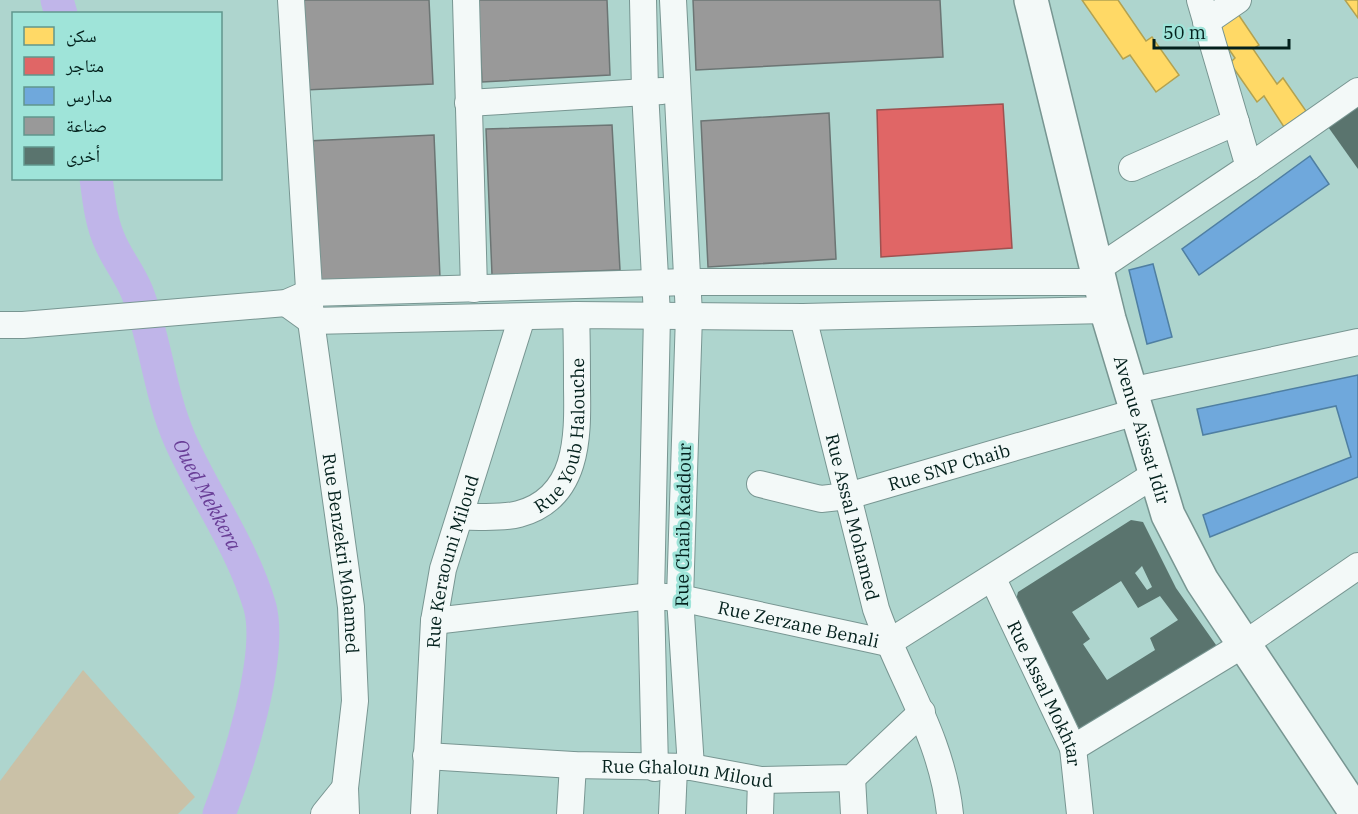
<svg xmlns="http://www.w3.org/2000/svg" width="1358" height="814" font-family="'IBM Plex Serif','Noto Naskh Arabic',serif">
<rect width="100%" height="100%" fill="#aed5ce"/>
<path fill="#cac1a7" d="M83,670L195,797L178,814H0V781Z"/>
<g fill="#ffd966" stroke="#b3a250" stroke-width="1.5">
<path d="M1082,0H1118L1146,41L1152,37L1179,75L1156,92L1130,55L1123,59Z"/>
<path d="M1345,0H1358V18Z"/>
<path d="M1238,14L1259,45L1253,49L1277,84L1283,78L1306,111L1284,127L1264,96L1257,102L1230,63L1235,58L1215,29Z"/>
</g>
<path fill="#e06666" stroke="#9e5150" stroke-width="1.5" d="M1003,104L1012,248L881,257L877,110Z"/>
<g fill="#6fa8dc" stroke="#4f7fa2" stroke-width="1.5">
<path d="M1310,156L1329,184L1199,275L1182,249Z"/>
<path d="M1153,264L1172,337L1147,344L1129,270Z"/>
<path d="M1358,375V477L1210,537L1203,515L1351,457L1336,406L1203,435L1197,409Z"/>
</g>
<g fill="#999" stroke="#6c7574" stroke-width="1.5">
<path d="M300,0H429L433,84L305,90Z"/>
<path d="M478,0H607L610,75L482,82Z"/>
<path d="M693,0H940L943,57L696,70Z"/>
<path d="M829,113L836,259L708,267L701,121Z"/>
<path d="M612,125L620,270L492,275L486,129Z"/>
<path d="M434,135L440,278L314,284L307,141Z"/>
</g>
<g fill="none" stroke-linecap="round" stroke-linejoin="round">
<g stroke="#c0b5e9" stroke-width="33">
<path d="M57,0L61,14"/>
<path id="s1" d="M96,178C99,201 101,223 111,244C119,261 130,275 137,292C156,340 159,392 180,440C205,496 243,548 260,607C273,657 238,766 219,814"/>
</g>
</g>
<g fill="#5a746e" fill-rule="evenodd">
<path d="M1358,102V169L1326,124Z"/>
<path d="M1131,520L1143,522L1176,588L1221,652L1084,738L1015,604L1018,592ZM1142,566L1152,587L1147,590L1135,573ZM1121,581L1138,608L1160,596L1178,620L1150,638L1155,650L1107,680L1083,644L1090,639L1072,612Z"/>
</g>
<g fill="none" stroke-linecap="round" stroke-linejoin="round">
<defs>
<g id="minor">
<path id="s2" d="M291,0L311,321L351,607L355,701L345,788L346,814"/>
<path d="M466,0L474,289"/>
<path d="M643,0L645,91L657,315L651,596L655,768"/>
<path d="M673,0L689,315L680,598L691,767"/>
<path d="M1206,22L1238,0"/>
<path d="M468,103L662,91"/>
<path d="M1249,167L1358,91"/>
<path d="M1132,168L1236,122"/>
<path d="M1097,269L1249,167L1200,0"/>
<path d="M286,303L311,321L576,315L803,317L1107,310"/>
<path id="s3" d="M803,317L876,609C901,680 942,737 950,814"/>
<path d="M0,325H23L286,303L309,293L688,282H1100"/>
<path d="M1130,391L1358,342"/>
<path id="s4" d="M760,484L821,499L848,496L1136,412"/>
<path id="s5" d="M460,517C478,516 501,519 519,514C578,498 578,438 577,388C577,364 577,339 576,315"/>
<path id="s6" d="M993,579L1073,748L1080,814"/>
<path id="s7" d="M434,621L651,596L680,598L888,643L1154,475"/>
<path d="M1073,748L1246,643L1358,566"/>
<path id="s8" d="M426,756L573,765L691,767L761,780L852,778L922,712"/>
<path d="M852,778L854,814"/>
<path d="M324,814L345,788"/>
<path id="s9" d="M424,814L434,621L443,569L522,317"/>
<path d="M570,814L573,765"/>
<path d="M672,814L674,768"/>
<path d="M760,814L761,780"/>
</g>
<g id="major">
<path id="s10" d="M1031,0L1109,319L1168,515L1202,581L1357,814"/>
</g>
</defs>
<use href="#minor" stroke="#789692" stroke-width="28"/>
<use href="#major" stroke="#789692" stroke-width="36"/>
<use href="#minor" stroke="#f3f9f8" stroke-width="26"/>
<use href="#major" stroke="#f3f9f8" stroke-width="33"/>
</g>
<g text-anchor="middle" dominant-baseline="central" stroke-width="6" stroke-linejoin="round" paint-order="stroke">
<g font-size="18" fill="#03201c" stroke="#9fe4d9">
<text stroke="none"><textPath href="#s5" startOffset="159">Rue Youb Halouche</textPath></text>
<text stroke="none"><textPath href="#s10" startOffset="444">Avenue Aïssat Idir</textPath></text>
<text stroke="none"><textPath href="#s4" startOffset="195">Rue SNP Chaib</textPath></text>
<text stroke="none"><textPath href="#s3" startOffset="206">Rue Assal Mohamed</textPath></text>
<text transform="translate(683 525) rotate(-89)">Rue Chaib Kaddour</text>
<text stroke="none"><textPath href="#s2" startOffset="556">Rue Benzekri Mohamed</textPath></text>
<text stroke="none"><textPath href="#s9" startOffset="255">Rue Keraouni Miloud</textPath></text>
<text stroke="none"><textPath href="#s7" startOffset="369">Rue Zerzane Benali</textPath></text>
<text stroke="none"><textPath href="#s6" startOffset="126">Rue Assal Mokhtar</textPath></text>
<text stroke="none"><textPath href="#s8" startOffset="262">Rue Ghaloun Miloud</textPath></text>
</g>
<g font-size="20" font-style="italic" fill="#693e97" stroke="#9fe4d9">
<text stroke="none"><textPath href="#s1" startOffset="338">Oued Mekkera</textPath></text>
</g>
</g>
<rect x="12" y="12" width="210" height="168" fill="#9fe4d9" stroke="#61968d" stroke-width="1.5"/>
<rect x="24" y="27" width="30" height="18" fill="#ffd966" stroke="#61968d" stroke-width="1.5"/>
<text x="66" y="42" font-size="18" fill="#03201c">سكن</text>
<rect x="24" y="57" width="30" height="18" fill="#e06666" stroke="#61968d" stroke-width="1.5"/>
<text x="66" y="72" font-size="18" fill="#03201c">متاجر</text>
<rect x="24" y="87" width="30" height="18" fill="#6fa8dc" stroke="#61968d" stroke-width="1.5"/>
<text x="66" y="102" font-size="18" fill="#03201c">مدارس</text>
<rect x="24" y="117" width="30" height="18" fill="#999999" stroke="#61968d" stroke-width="1.5"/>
<text x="66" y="132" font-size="18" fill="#03201c">صناعة</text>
<rect x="24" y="147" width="30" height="18" fill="#5a746e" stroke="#61968d" stroke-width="1.5"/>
<text x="66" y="162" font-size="18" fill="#03201c">أخرى</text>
<path d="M1154 39v9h135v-9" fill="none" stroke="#03201c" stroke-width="3"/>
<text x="1163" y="39" font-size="18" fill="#03201c" stroke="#9fe4d9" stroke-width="4.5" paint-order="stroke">50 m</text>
</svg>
